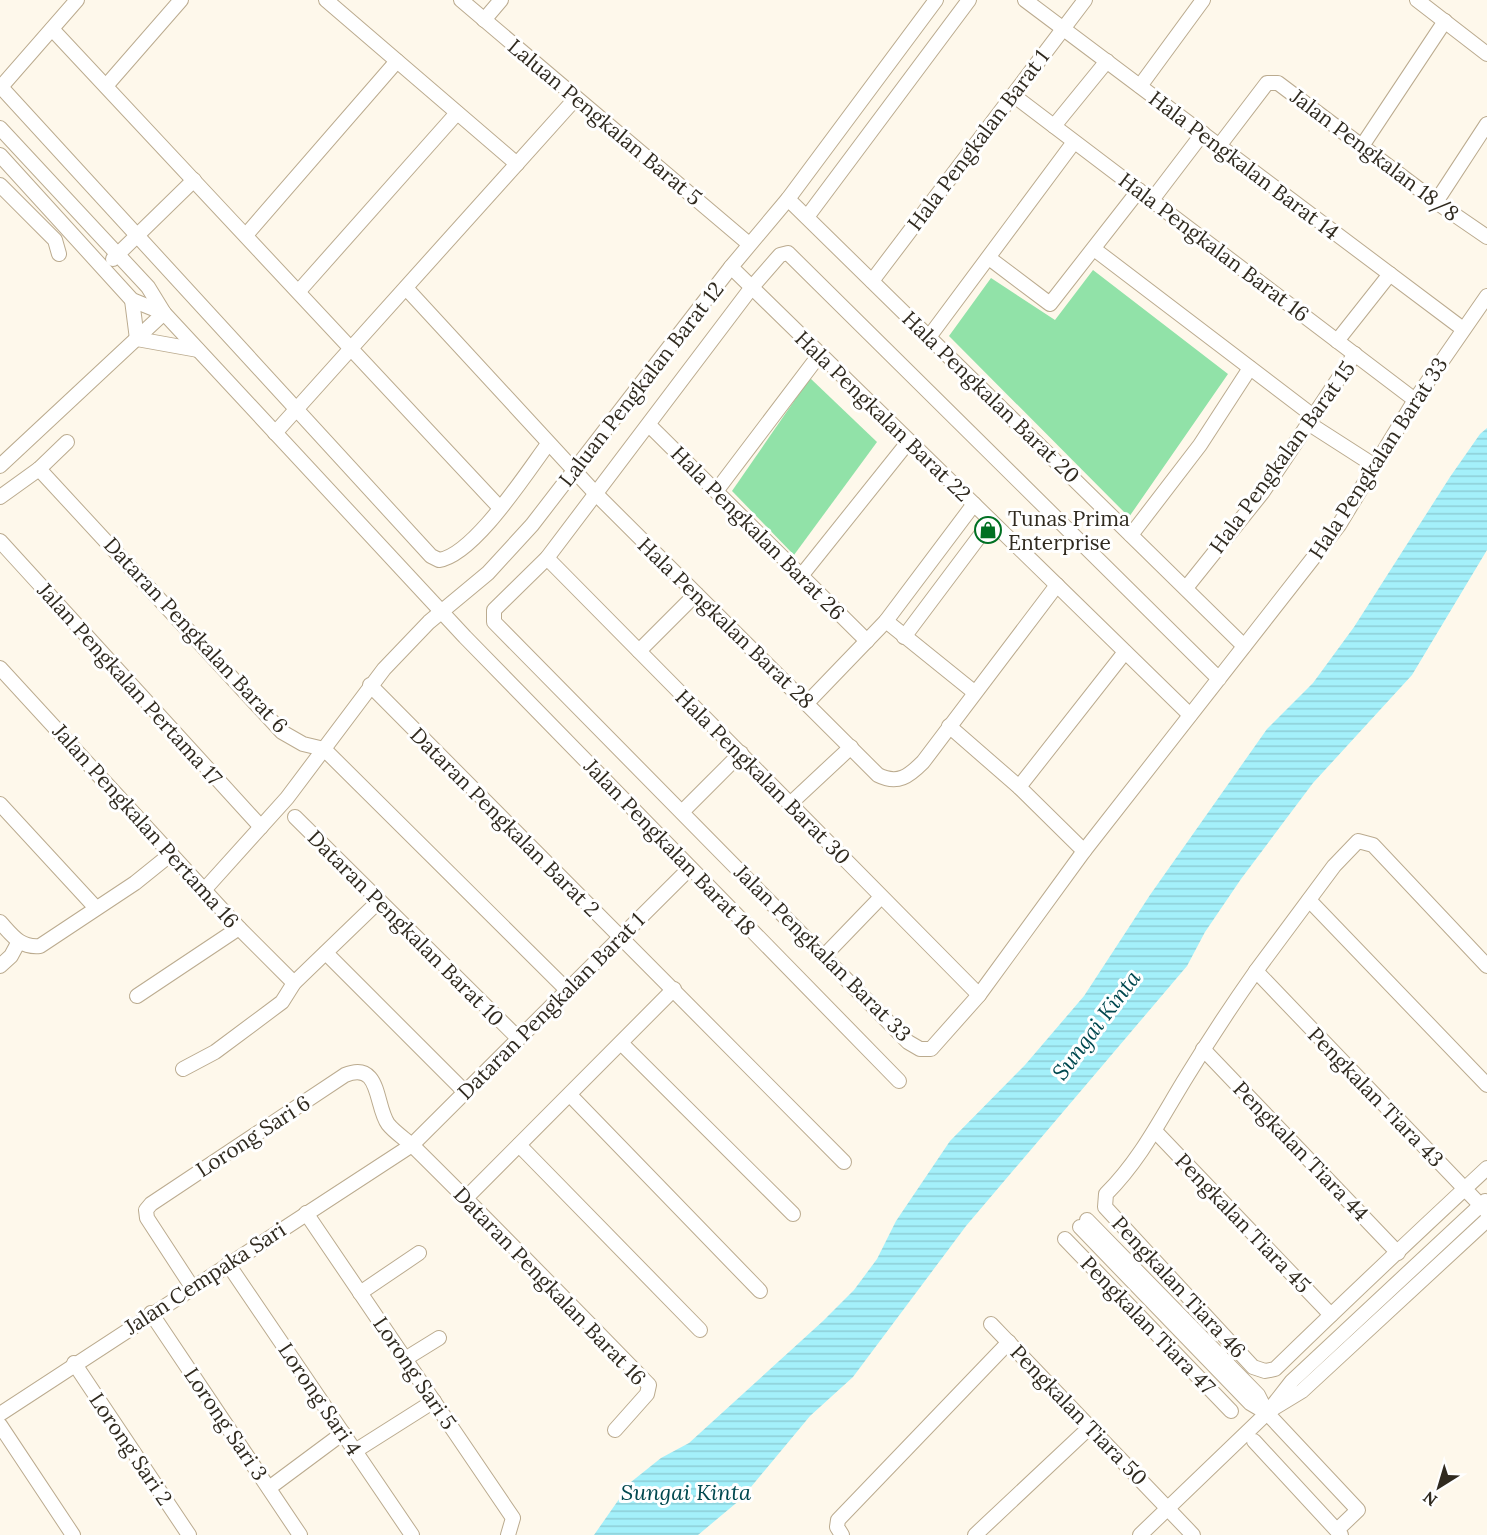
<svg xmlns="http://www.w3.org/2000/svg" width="1487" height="1535" font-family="Lora,serif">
<defs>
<pattern id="water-rules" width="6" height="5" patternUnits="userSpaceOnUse" patternTransform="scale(1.5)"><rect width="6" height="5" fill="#a4f0fa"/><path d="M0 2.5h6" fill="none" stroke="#8eced6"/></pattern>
</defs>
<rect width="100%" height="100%" fill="#fef8eb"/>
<g fill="#91e2a8">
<path d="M1093,270L1228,374L1129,517L949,336L991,278L1055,320Z"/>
<path d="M810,378L877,442L794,555L732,491Z"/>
</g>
<path fill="url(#water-rules)" d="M1487,428V550L1412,675L1313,783L1241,879L1205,932L1187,966L966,1226L853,1377L810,1416L741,1499L698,1535H594L631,1482L661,1458L689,1443L823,1321L854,1290L877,1259L896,1221L950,1141L1025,1065L1084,996L1150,895L1267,729L1313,683L1354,627L1450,477L1480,434Z"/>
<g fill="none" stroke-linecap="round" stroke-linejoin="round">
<defs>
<g id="minor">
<path d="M326,0L517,164"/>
<path d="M461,0L749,244"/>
<path d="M1025,0L1463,329"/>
<path d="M1417,0L1487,54"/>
<path d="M484,20L501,0"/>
<path d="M52,29L500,508"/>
<path d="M0,86L431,556L439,560C474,555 527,472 548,444"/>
<path d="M106,86L181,0"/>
<path d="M1140,86L1203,0"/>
<path d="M1,87L77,0"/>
<path d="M1013,95L1415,400"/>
<path d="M1054,126L1107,61"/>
<path d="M0,128L148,287L164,313L465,637L899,1081"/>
<path d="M1219,146L1267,83H1278L1436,202L1487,237"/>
<path d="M1362,146L1445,21"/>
<path d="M0,155L132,300L164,313"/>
<path d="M0,185L55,240L59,254"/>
<path d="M788,199L1244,646"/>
<path d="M1152,200L1203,133"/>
<path d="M1436,202L1487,124"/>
<path d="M807,217L969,0"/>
<path d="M246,235L397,61"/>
<path d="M1094,249L1312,415"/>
<path d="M989,258L1050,304L1139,190"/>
<path d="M113,259L194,180"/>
<path d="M731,267L1190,715"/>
<path d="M872,281L1085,0"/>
<path d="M406,288L596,494L878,775C898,785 909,776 923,762L1057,585"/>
<path d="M299,291L457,113"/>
<path d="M132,300L137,339"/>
<path d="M929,337L1074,142"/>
<path d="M137,339L198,350"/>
<path d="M1337,341L1390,274"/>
<path d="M1308,423L1375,466"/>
<path d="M649,425L867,641"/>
<path d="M275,433L576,98"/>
<path d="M0,466L164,313"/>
<path d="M39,469L282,732L303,744L324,749L567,990"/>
<path d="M717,490L820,354"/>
<path d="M0,497L39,469L67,442"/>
<path d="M1131,535L1200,445L1250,368"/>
<path d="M0,541L261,827"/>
<path d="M547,558L979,995"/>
<path d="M801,576L909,441"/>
<path d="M1186,588L1262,493L1355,354"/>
<path d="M886,621L974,692"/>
<path d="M904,637L991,521"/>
<path d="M639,651L696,594"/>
<path d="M0,668L239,928L294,983"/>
<path d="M1219,679L788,253L780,255L752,287L547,558L494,610V622L908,1042L920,1049H931L979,995L1084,851L1339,525L1415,400L1487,296"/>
<path d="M370,685L844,1162"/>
<path d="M808,702L886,621L974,504"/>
<path d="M949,726L1019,787L1084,851"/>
<path d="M1019,787L1125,652"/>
<path d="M791,803L851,747"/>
<path d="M0,804L96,908"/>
<path d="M682,812L741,753"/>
<path d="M295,817L518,1038"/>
<path d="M205,889L287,798L384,669L429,622L488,573L532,525L731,267L788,199L936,0"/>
<path d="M1309,900L1487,1085"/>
<path d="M0,922C12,935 20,948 40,946L135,883L171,854"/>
<path d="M326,953L465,1092"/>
<path d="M825,955L881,897"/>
<path d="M0,966L11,956L18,943"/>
<path d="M1256,971L1334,866L1358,841L1373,845L1487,966"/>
<path d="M137,996L239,928"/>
<path d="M621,1043L793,1214"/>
<path d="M1203,1049L1398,1253"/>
<path d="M183,1069L215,1052L282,1002L294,983L379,901"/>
<path d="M570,1095L760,1291"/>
<path d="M1155,1131L1331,1315"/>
<path d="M519,1145L700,1330"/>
<path d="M1487,1168C1416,1234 1345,1301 1275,1369L1265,1371L1253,1367L1105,1207L1106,1194C1141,1159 1161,1118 1187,1076C1209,1040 1232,1005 1256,971L1487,1212"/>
<path d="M466,1198L674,989"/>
<path d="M306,1213L513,1518L508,1535"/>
<path d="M1087,1220L1258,1395L1267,1413L1358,1510L1337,1530"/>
<path d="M1080,1227L1250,1403L1267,1413"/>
<path d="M1065,1239L1231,1411"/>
<path d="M228,1264L412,1535"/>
<path d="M192,1287L147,1218L146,1210L151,1204L345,1075C381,1060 375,1106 388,1124C395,1133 407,1140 415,1148C494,1226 571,1305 649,1385L647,1394L615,1430"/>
<path d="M360,1293L419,1253"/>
<path d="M151,1313L300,1535"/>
<path d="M991,1324L1193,1535"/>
<path d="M405,1359L439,1338"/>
<path d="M74,1363L189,1535"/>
<path d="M1274,1408L1302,1391L1487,1220"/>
<path d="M0,1414L412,1145L690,868"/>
<path d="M0,1425L73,1535"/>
<path d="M1254,1441L1341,1535"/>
<path d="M355,1451L434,1401"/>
<path d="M269,1488L343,1433"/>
<path d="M842,1535L837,1527L838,1520L1009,1342"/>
<path d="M975,1535L1090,1427"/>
<path d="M1140,1535L1267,1413L1292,1381L1485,1201"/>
</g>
</defs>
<use href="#minor" stroke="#bbab8f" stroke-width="16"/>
<use href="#minor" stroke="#fff" stroke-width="14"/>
</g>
<defs>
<symbol id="shop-ring" viewBox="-11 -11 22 22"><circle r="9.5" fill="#fff" stroke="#007022" stroke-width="1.5"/><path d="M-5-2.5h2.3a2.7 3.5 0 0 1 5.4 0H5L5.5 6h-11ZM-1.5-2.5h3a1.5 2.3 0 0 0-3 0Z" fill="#007022"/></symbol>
</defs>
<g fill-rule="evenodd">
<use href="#shop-ring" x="973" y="515" width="30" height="30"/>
</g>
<g text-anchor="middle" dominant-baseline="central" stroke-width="6" stroke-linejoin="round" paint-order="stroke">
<g font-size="21" fill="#302a1f" stroke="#fff">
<text transform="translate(605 122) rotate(40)">Laluan Pengkalan Barat 5</text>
<text transform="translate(978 140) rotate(-53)">Hala Pengkalan Barat 1</text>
<text transform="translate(1375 155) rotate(37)">Jalan Pengkalan 18/8</text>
<text transform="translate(1244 165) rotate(37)">Hala Pengkalan Barat 14</text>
<text transform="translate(1214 247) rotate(37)">Hala Pengkalan Barat 16</text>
<text transform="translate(641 384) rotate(-52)">Laluan Pengkalan Barat 12</text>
<text transform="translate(991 397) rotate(44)">Hala Pengkalan Barat 20</text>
<text transform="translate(883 416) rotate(44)">Hala Pengkalan Barat 22</text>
<text transform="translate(1282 457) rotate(-54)">Hala Pengkalan Barat 15</text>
<text transform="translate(1378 458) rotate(-57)">Hala Pengkalan Barat 33</text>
<text transform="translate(758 533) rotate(45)">Hala Pengkalan Barat 26</text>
<text transform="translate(726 623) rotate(44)">Hala Pengkalan Barat 28</text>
<text transform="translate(196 635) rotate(47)">Dataran Pengkalan Barat 6</text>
<text transform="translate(130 684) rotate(48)">Jalan Pengkalan Pertama 17</text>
<text transform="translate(763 777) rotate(45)">Hala Pengkalan Barat 30</text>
<text transform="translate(505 822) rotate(45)">Dataran Pengkalan Barat 2</text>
<text transform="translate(146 826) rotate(48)">Jalan Pengkalan Pertama 16</text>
<text transform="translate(670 847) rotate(46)">Jalan Pengkalan Barat 18</text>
<text transform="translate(406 928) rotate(45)">Dataran Pengkalan Barat 10</text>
<text transform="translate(823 953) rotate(45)">Jalan Pengkalan Barat 33</text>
<text transform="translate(551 1006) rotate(-45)">Dataran Pengkalan Barat 1</text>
<text transform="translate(1376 1097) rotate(46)">Pengkalan Tiara 43</text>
<text transform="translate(253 1136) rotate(-33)">Lorong Sari 6</text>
<text transform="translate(1301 1151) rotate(46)">Pengkalan Tiara 44</text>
<text transform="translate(1243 1223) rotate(46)">Pengkalan Tiara 45</text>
<text transform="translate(205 1278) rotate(-33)">Jalan Cempaka Sari</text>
<text transform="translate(550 1286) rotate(46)">Dataran Pengkalan Barat 16</text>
<text transform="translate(1179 1287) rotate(47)">Pengkalan Tiara 46</text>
<text transform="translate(1148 1325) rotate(46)">Pengkalan Tiara 47</text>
<text transform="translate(415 1373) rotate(56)">Lorong Sari 5</text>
<text transform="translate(320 1399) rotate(56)">Lorong Sari 4</text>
<text transform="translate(1079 1415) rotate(46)">Pengkalan Tiara 50</text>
<text transform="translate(226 1424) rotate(56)">Lorong Sari 3</text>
<text transform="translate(131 1449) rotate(56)">Lorong Sari 2</text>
</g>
<g font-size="21" fill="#302a1f" stroke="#fff" text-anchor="start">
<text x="1008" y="518">Tunas Prima<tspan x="1008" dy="24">Enterprise</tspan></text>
</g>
<g font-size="22" font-style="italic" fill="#00484f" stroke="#fff">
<text transform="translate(1096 1025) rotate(-53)">Sungai Kinta</text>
<text x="686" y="1492">Sungai Kinta</text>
</g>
</g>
<g transform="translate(1439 1487) rotate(217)" stroke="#ffffff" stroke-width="4.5" paint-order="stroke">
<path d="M0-4.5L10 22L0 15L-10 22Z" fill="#302a1f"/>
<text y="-9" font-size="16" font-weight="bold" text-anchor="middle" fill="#302a1f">N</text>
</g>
</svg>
